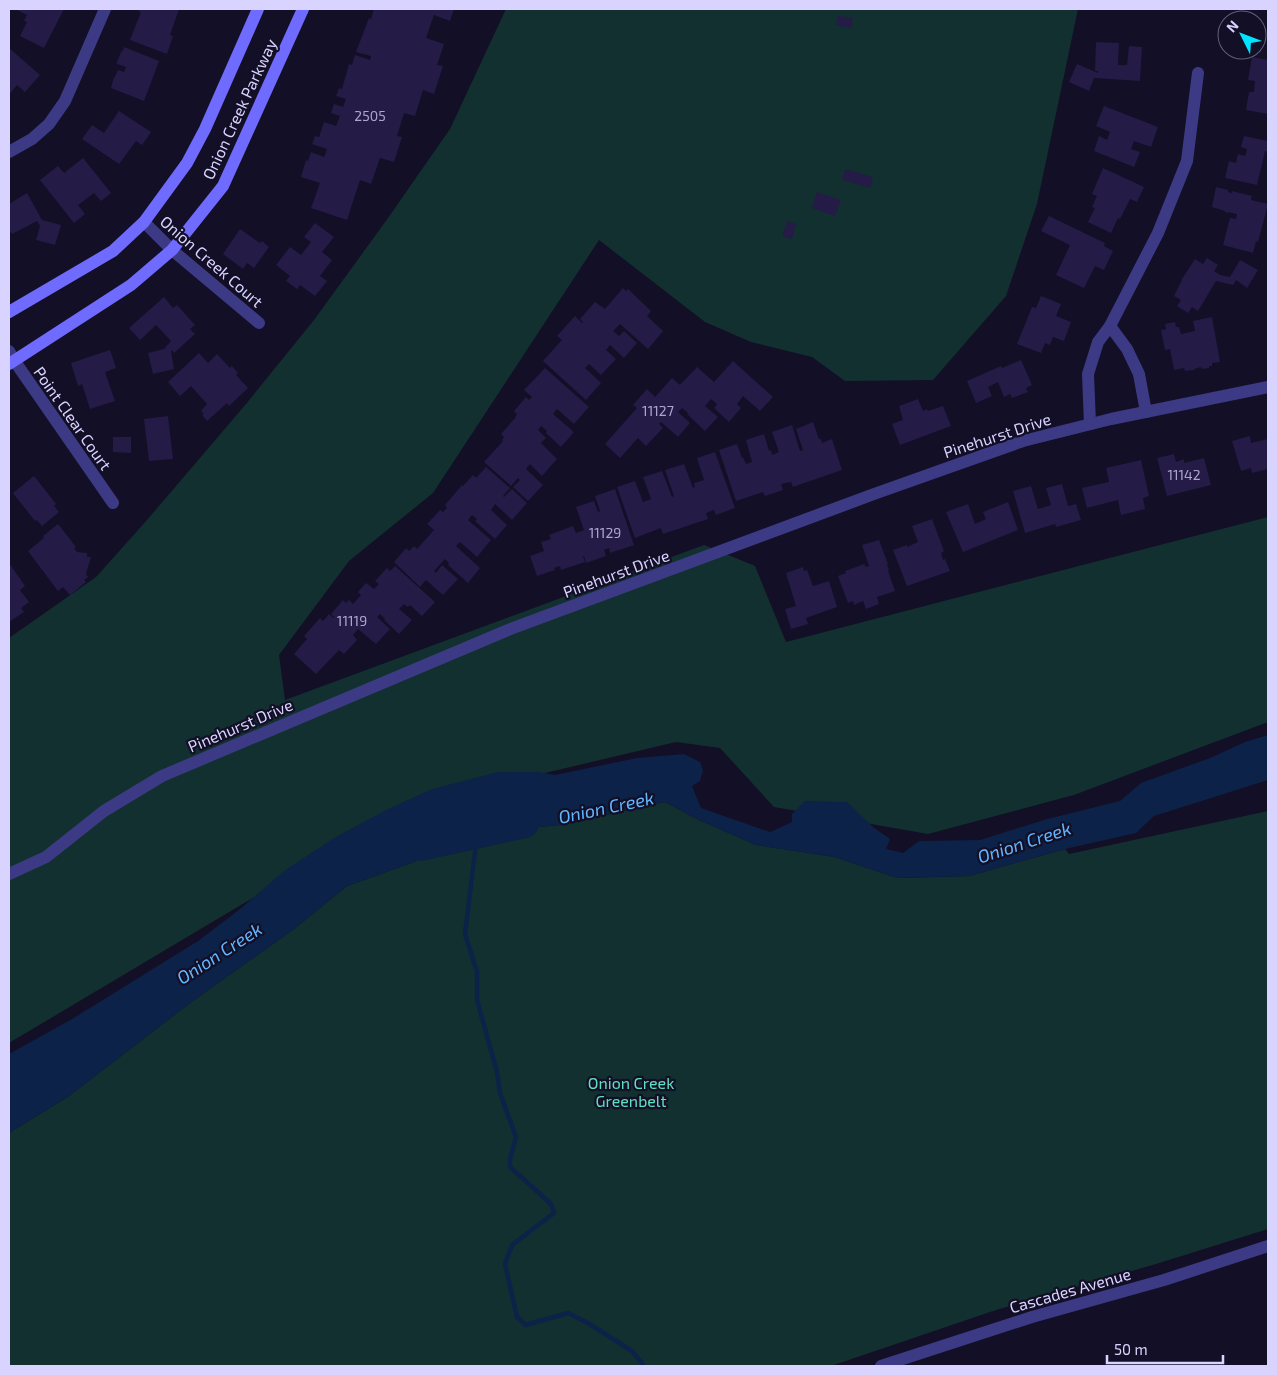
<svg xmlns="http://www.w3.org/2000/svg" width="1277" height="1375" font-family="'Exo 2',sans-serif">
<rect width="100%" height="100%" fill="#130f26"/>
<g fill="#12302f">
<path d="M506,9H1078L1037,204L1006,296L933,380L845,381L812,357L751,342L705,322L599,240L433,493L349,561L279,655L285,700L704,545L755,566L786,642L1268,517V722L1074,795L928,834L774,807L720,748L676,742L414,804L246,902L9,1043V638L96,577L147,520L246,404L314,320L388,218L450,129Z"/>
<path d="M665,802L697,819L756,845L835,857L897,878L969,876L1065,849L1069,854L1268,811V1229L1156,1264L996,1310L831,1366H9V1133L69,1096L190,1003L294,929L347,886L414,862L466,834L560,825Z"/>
</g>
<path fill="#0c2248" d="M1268,735V780L1154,816L1136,833L1065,849L969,876L897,878L835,857L756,845L697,819L665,802L560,825L466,834L414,862L347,886L294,929L190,1003L69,1096L9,1133V1054L72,1019L198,941L240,909L284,871L334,838L388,809L432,789L498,772H538L555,775L637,758L684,754L700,762L703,770L700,781L692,786L701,808L770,832L792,822V814L805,801L847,802L873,827L890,839L886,849L903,853L919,841L980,840L1047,819L1120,801L1141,783L1210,758L1245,742Z"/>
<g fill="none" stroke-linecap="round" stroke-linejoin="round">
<path stroke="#0c2248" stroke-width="4.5" d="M477,835L465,934L477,972V1000L497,1072L500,1093L516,1137L510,1159V1167L551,1204L554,1213L512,1245L505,1264L517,1317L526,1325L568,1313L588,1323L632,1351L642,1363L643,1366"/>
<path stroke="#0c2248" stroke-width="28" d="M420,847L525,824"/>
</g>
<g fill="#241b47">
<path d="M15,9H64L44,48L20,36L27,22L24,21L27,15Z"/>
<path d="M140,9H179L170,35L173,36L167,54L130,40L141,12H139Z"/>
<path d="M374,9H454L450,21L434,15L426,38L444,44L437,65L443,66L434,94L423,90L415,116L404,113L397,136L402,137L394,162L380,158L371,184L360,180L347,220L311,208L320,183L301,177L306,160L308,161L311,152L324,157L327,149L312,144L315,136L319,137L324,122L336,126L340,116L331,113L334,104L343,107L346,99L336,96L339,88L342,89L349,64L352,65L355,55L370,60L371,56L356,52L369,18L371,19Z"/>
<path d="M838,16L853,18L851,28L836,25Z"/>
<path d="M1096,42L1119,43L1118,65H1127L1129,46L1142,47L1140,81L1094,78L1089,91L1069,82L1077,64L1098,73V71H1095Z"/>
<path d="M124,47L159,61L144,101L111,88L114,77H115L118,70L124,72L126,67L117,64V62L122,50L123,51Z"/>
<path d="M9,48L40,75L25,92L17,85L9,95Z"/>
<path d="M1252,57L1268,60V114L1246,110L1249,92H1254L1255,81L1248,80Z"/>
<path d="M1104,106L1158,127L1151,147L1134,141L1131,149L1140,152L1134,167L1094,151L1099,136L1107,140L1110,132L1096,126Z"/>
<path d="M119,111L151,132L142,145L136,141L119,164L82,139L92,125L104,133Z"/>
<path d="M1244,136L1268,141V152L1265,151L1257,185L1225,178L1229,161L1236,163L1238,154L1245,156L1247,149L1241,147Z"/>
<path d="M83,158L111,193L101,201L94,193L78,205L85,214L74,223L40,180L58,166L64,173Z"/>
<path d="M1103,168L1144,187L1137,202L1130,199L1120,219L1118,218L1111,233L1088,222L1095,208L1092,207L1097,196L1092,194Z"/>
<path d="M845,169L873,177L870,188L842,180Z"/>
<path d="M1216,187L1228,190V192L1232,193V191L1252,196L1251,200L1268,204L1258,242L1256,241L1253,253L1223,245L1230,218L1236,219L1237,214L1228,212V213L1225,212V211L1212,207Z"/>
<path d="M817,192L841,200L835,216L812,208Z"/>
<path d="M27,193L42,220L61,225L55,245L36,240L40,226L37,221L12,234L11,232L9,233V204Z"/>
<path d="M1049,216L1105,243L1104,246L1113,251L1104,270L1095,266L1084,288L1056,275L1070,245L1041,231Z"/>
<path d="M787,221L796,224L792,239L782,236Z"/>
<path d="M315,223L334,237L322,252L332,260L320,276L327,281L315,296L300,285L297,289L286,281L290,276L276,265L290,247L301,255L311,242L304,237Z"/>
<path d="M240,229L260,243L262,241L269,247L254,268L247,263L243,269L223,254Z"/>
<path d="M1207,258L1218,265L1214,271L1220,275L1230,277L1240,260L1258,270L1247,288L1236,280L1233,285L1216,281L1198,311L1192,307L1188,313L1177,306L1181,300L1174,296L1182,280V279L1195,259L1203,264Z"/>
<path d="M623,288L626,291L628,289L651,311L647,316L663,331L648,349L620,324L613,331L619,336L624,331L637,343L624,358L610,345L606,350L616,359L601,375L589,364L585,368L601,383L586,400L543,361L562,340L557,336L575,316L582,323L583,322L580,319L595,302L605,309Z"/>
<path d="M1041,296L1061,304L1056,316L1071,322L1064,341L1053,337L1050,345L1045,343L1041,353L1017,344L1032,307L1036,308Z"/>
<path d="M164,297L173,308L177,305L195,325L190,329L195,334L174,353L172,350L171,351L174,369L153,374L148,353L164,349L171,341L156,325L140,340L129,328Z"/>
<path d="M1212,317L1220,362L1212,363V366H1209V368L1202,369L1201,367L1194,369L1195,370L1185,371L1184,368L1174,370L1170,349L1165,350L1161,330L1166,329L1165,324L1175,322L1176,327H1179L1181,334L1195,331L1193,321Z"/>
<path d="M110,350L116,368L105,372L115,401L90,409L82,384L78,386L71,363Z"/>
<path d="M199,353L208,363L217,354L230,368L232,366L238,373L236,375L248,388L229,406L227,403L207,421L202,415L204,414L201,411L207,404L191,386L180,396L168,382Z"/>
<path d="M1021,360L1032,385L1026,388L1028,392L1012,398L1010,394L1004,397L998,382L988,387L992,396L976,403L967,381L1001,366L1002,368Z"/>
<path d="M733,361L773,397L760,411L743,396L737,404L741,408L729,422L714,408L717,404L711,399L705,406L718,417L705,431L687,414L688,413L682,408L678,412L690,423L678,437L661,422L659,424L663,428L646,446L638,438L620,458L605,444L637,408L633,405L647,389L655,397L672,378L680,385L697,367L714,382Z"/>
<path d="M545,368L589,407L574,424L557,409L553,414L574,432L561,447L546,433L547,431L541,426L538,430L546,438L541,443L557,459L542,476L530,464L526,469L543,485L528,501L513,487L520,480L518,478L511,486L484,462L503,441L502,440L504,437L501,434L516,417H515L517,414L514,411L526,397L529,400L532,397L524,390Z"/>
<path d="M918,399L923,411L927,409L928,411L943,406L951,426L900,445L892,424L903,420L899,406Z"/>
<path d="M168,416L173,459L149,461L144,419Z"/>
<path d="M813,422L819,439H821L822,443L832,439L842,470L793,487L791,482L781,484L783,490L765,496L763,492L736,501L719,450L737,444L742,458L743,457L746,464L752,462L746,440L764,434L769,451L771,450L772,455L779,452L772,432L792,425L800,451L803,450L796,429Z"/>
<path d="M1250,436L1251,443L1268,439V469L1252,473L1251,468L1241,471L1232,441Z"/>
<path d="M113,437H131V453L113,452Z"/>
<path d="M715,452L735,508L716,515L714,510L706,513L708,519L663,534L661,528L635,538L617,487L635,481L643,502L651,499L643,477L662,471L672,497L674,496L665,470L684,464L693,488L695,487L694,483L704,480L697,458Z"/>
<path d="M1174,454L1176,462L1184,459V463L1204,458L1211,485L1167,496L1157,458Z"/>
<path d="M1141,460L1149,496L1143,498L1145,509L1121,515L1118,500L1087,508L1082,488L1109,482L1106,468Z"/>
<path d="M486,467L510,488L503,496L504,497L512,489L527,503L512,520L495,504L491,510L507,525L495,539L475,521L477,519L472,515L468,520L491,540L477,557L460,542L456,546L480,568L468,583L448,565L449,563L445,559L434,571L436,573L442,565L458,579L443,595L426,580L420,587L394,562L406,548L409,551L414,546L417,549L434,530L427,524L440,510L443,512L447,508L445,505L462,485L463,486L473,475L476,478Z"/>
<path d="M34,476L56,504L54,506L59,512L42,526L37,520L35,521L13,493Z"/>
<path d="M1062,484L1068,506L1076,504L1081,520L1056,527L1055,524L1025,533L1013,491L1031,486L1038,509L1051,505L1046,488Z"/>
<path d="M615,489L634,545L610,553L609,548L604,550L606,556L586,563L584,556H583L585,562L561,570L560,566L554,568L555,570L537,576L530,556L544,551L541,542L551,539L549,535L573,526L576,533L584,530L576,507L594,501L598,512L600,511L595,496Z"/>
<path d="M1008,502L1018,530L963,552L946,512L968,504L975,524L986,519L983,512Z"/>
<path d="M932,519L944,551L941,553L943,560L945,559L950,571L907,586L893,550L907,545V547L918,542L912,526Z"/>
<path d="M58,524L76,547L74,548L77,552L87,553V557H91L86,574L88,577L84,580L86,582L70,595L63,587L58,591L28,551L44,538L43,536Z"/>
<path d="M879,540L888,564L887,565L889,570L888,571L895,591L877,597L879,604L866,609L863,601L854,605L853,601L848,603L838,576L846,573L845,571L864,564L866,567L869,566L862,545Z"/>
<path d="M9,563L25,586L20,590L29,602L21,608L24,612L9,622Z"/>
<path d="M395,566L435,602L422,616L410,605L408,607L404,604L399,609L412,620L399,634L384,620L385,619L380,614L377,617L390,629L376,644L358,629L353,635L357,640L344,654L339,650L316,674L294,654L307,639L304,636L320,618L323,621L329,614L333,618L334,617L331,614L343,600L346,603L349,600L353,604L361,595L358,592L366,583L374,589L379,584L375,581L387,568L390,571Z"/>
<path d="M803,567L804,571L807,570L813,586L829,581L837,607L806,618L808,624L791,629L785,609L796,606L786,573Z"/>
</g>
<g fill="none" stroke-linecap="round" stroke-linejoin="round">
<g stroke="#3d3a85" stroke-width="12">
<path d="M9,152L32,139L49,124L65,101L105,9"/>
<path d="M144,222L172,250L259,323"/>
<path d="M1110,326L1127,349L1139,374L1146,412"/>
<path d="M9,351L18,366L113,503"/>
<path d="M1090,424L1088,374L1098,342L1110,326L1158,233L1187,161L1198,73"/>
<path d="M9,874L46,857L104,811L162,776L508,630L874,494L1023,441L1111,419L1268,387"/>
<path d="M881,1366L1032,1317L1164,1280L1268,1246"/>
</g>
<g stroke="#6f6bff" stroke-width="12">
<path d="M9,312L113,251L144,222L187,163L205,129L258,9"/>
<path d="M9,364L131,285L172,250L223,186L303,9"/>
</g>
</g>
<g text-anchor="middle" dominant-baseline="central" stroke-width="4.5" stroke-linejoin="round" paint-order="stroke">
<g font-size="14" fill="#aca6d1">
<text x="370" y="115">2505</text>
<text x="658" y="410">11127</text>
<text x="1184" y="474">11142</text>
<text x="605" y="532">11129</text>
<text x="352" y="620">11119</text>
</g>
<g font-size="16" fill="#d9d4ff" stroke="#130f26">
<text transform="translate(239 109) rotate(-65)">Onion Creek Parkway</text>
<text transform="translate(212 261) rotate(41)">Onion Creek Court</text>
<text transform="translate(73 418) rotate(55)">Point Clear Court</text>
<text transform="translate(997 435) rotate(-18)">Pinehurst Drive</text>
<text transform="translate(616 573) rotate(-20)">Pinehurst Drive</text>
<text transform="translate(240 725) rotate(-23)">Pinehurst Drive</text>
<text transform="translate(1070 1290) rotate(-16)">Cascades Avenue</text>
</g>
<g font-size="16" fill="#5fe0c0" stroke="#130f26">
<text x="631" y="1082">Onion Creek<tspan x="631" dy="18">Greenbelt</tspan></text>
</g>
<g font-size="18" font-style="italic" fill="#62b6ff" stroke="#130f26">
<text transform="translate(606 807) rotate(-12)">Onion Creek</text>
<text transform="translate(1024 842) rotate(-18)">Onion Creek</text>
<text transform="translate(219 953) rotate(-33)">Onion Creek</text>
</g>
</g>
<rect width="1277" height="1375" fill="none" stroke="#d9d4ff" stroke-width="20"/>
<g transform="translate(1242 35) rotate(312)"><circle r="24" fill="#130f26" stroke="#625e7d"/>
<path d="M0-4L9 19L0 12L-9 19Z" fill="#00e5ff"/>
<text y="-8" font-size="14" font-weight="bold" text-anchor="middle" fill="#d9d4ff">N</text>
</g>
<path d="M1107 1355v8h116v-8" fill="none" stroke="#d9d4ff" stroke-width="2.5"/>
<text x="1114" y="1355" font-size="15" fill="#d9d4ff" stroke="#130f26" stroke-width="4" paint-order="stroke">50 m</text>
</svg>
